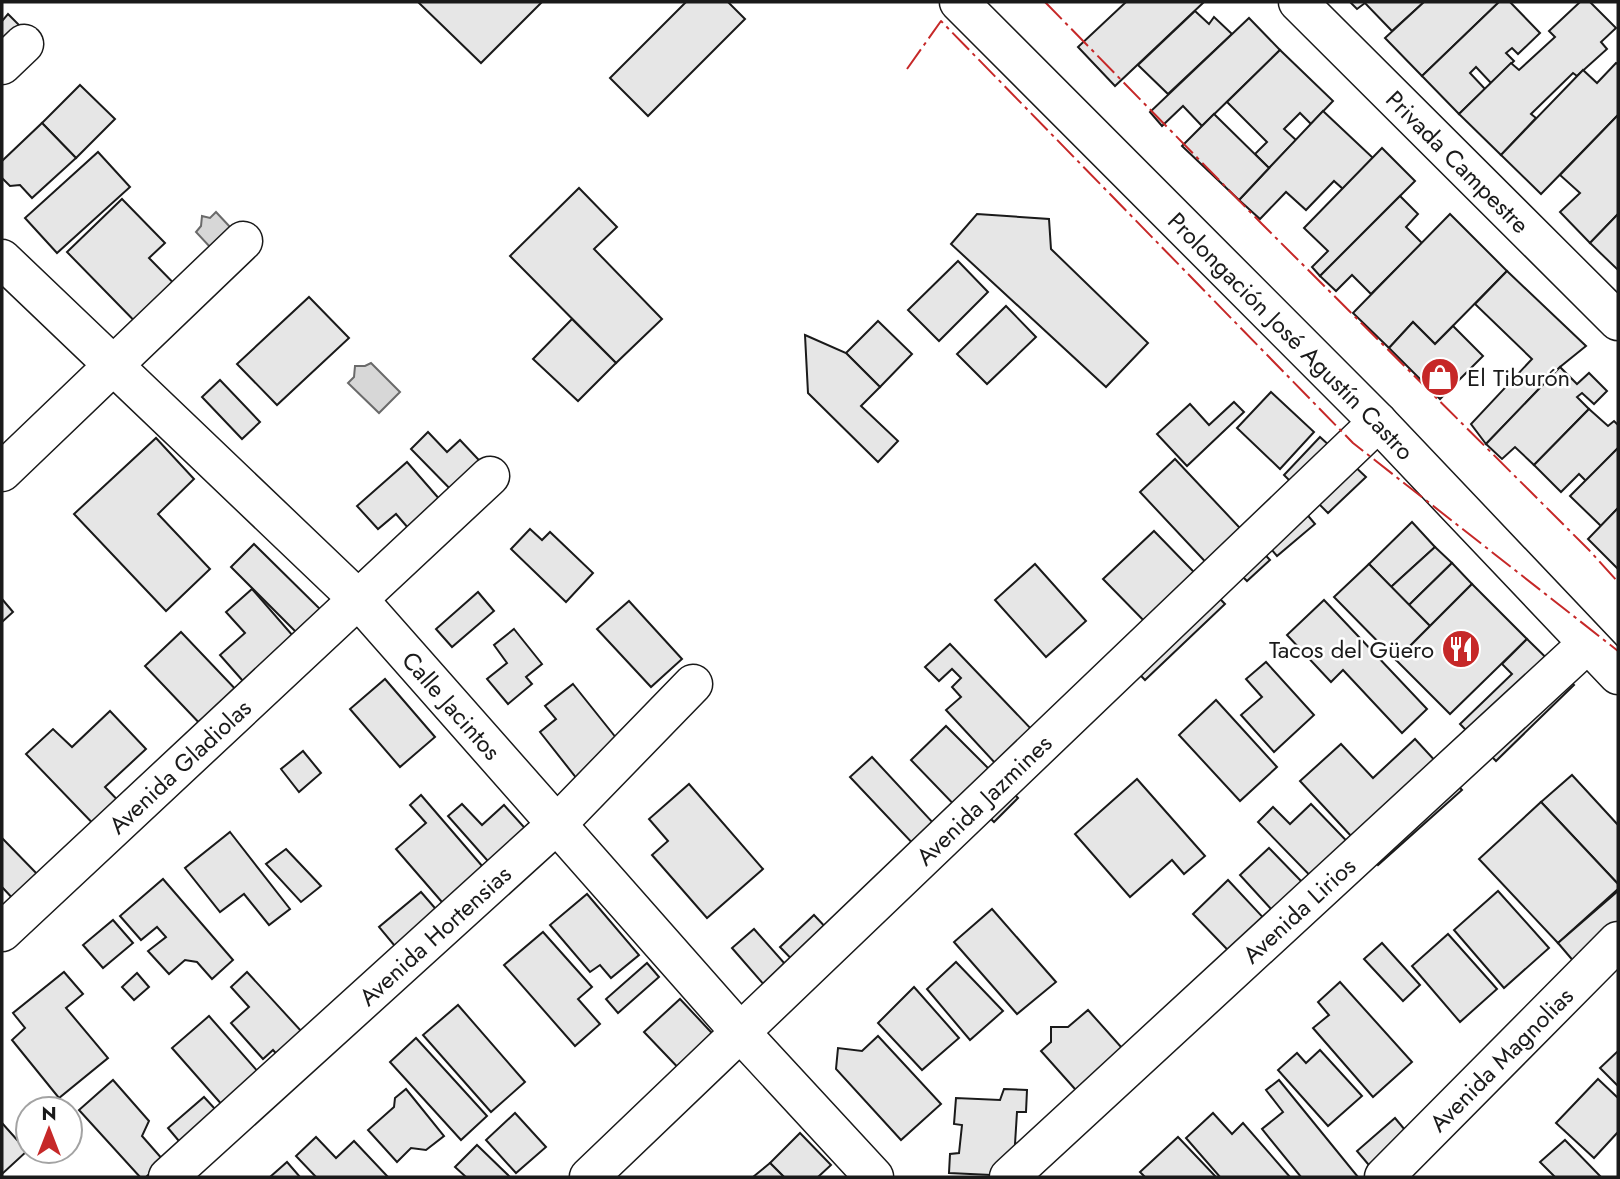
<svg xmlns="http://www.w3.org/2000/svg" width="1620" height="1179" font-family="Jost,sans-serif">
<rect width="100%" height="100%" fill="#fff"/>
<g fill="#d7d7d7" stroke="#6a6a6a" stroke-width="2">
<path d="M216,212L245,243L224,262L196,232L201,226L202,216L210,218Z"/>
<path d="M371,363L400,392L379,413L348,383L354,377L355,366H365Z"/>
</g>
<g fill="#e6e6e6" stroke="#1a1a1a" stroke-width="2">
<path d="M418,2H542L481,63Z"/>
<path d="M686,2H728L745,19L648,116L610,78Z"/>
<path d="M1126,2H1204L1115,86L1078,47Z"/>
<path d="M1350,2H1424L1392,31L1365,3L1357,9Z"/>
<path d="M1424,2H1499L1422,76L1385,38Z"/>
<path d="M1499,2H1510L1540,33L1518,54L1512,48L1506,53L1514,61L1491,83L1476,67L1470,73L1485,89L1459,114L1422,76Z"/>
<path d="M1580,2H1590L1616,28L1601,42L1607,49L1577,76L1573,73L1531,114L1536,118L1501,155L1459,114L1511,63L1519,70L1555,37L1549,31Z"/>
<path d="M1195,11L1209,24L1214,17L1232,34L1168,94L1138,65Z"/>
<path d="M8,14L29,35L2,45V21Z"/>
<path d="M1249,18L1280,50L1202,126L1183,106L1162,126L1150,112Z"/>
<path d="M1280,50L1333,101L1311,124L1300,113L1284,129L1296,140L1269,168L1255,154L1267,142L1227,102Z"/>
<path d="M1616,63L1618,64V115L1541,194L1501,155L1583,70L1597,83Z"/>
<path d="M80,85L115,119L76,158L42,123Z"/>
<path d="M1323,111L1373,158L1343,189L1334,181L1306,210L1286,192L1260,219L1239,200Z"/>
<path d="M1214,114L1269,168L1239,200L1182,146Z"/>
<path d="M1618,115V214L1590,243L1560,212L1580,193L1560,175Z"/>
<path d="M42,123L76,158L32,198L20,185L10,186L2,178V161Z"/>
<path d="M1382,148L1415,181L1320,276L1312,267L1328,251L1304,228Z"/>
<path d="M98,152L130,187L57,253L25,218Z"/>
<path d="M579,188L617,227L594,249L662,319L616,363L510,256Z"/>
<path d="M1400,196L1418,214L1406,227L1422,243L1371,294L1352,275L1336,291L1320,276Z"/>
<path d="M122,199L165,243L149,258L194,304L155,342L67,252Z"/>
<path d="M977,214L1049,219L1051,249L1148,343L1106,387L951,244Z"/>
<path d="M1450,214L1507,271L1435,344L1413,322L1389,348L1353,313Z"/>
<path d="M1618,214V270L1590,243Z"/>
<path d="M958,261L988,292L939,341L908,310Z"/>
<path d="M1507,271L1586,346L1560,367L1486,444L1471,424L1532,359L1475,304Z"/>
<path d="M309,297L349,338L277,405L237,364Z"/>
<path d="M1006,306L1036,337L987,384L957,354Z"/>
<path d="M572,319L616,363L578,401L533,359Z"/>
<path d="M878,321L912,354L880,387L846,353Z"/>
<path d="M1413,322L1435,344L1453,326L1483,356L1440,399L1389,348Z"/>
<path d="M805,335L846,353L880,387L861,406L898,441L878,462L808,393Z"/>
<path d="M1560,367L1577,384L1589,373L1607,391L1594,404L1582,393L1577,397L1589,409L1534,465L1515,447L1502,459L1486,444Z"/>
<path d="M220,380L260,422L242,439L202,397Z"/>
<path d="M1271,392L1314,432L1280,469L1237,428Z"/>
<path d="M1234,402L1244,412L1187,466L1157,434L1190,404L1209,425Z"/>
<path d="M1589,409L1608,426L1614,421L1618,425V448L1586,481L1579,474L1561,492L1534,465Z"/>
<path d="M428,432L447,452L460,440L492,474L463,502L411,449Z"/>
<path d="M1320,437L1342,457L1305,496L1284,475Z"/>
<path d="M156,438L194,479L158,514L210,569L166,611L74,514Z"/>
<path d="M1618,448V508L1601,526L1570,496Z"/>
<path d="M1175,459L1270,560L1247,581L1242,576L1229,587L1140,492Z"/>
<path d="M1349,461L1366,477L1328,513L1312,497Z"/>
<path d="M407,462L441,501L409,529L396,514L378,529L357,506Z"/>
<path d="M1284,487L1315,524L1277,556L1259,535Z"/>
<path d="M1618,508V569L1588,539Z"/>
<path d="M1412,522L1435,547L1391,587L1369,564Z"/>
<path d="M530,529L542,540L550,532L593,573L566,602L511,549Z"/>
<path d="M1154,531L1225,604L1145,680L1123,657L1152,629L1103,579Z"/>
<path d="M254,544L325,614L302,638L231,567Z"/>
<path d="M1435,547L1452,563L1409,605L1391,587Z"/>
<path d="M1452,563L1472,584L1430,626L1409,605Z"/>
<path d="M1035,564L1086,621L1046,657L995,600Z"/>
<path d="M1369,564L1430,626L1396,660L1334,597Z"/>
<path d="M1472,584L1527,639L1450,714L1396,660Z"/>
<path d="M252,589L300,644L250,689L220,655L245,633L226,612Z"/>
<path d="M478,592L494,611L452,647L436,629Z"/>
<path d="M2,599L13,612L2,622Z"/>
<path d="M1324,600L1427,709L1402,733L1343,670L1331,682L1287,635Z"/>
<path d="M629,601L682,659L651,687L597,629Z"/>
<path d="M514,629L542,664L526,677L532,684L508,704L487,679L507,663L494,645Z"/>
<path d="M181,632L241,695L205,729L145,666Z"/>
<path d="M1527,639L1574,685L1496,761L1460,724L1512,674L1502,664Z"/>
<path d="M950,644L1055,754L1008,777L946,710L961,697L952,687L961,678L952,669L939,681L925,667Z"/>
<path d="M1266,662L1314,715L1274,752L1241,715L1262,697L1246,679Z"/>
<path d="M385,679L435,737L400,767L350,709Z"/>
<path d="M573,684L629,754L585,789L540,732L556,719L545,706Z"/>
<path d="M1216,700L1277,767L1240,801L1179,735Z"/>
<path d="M110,711L146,749L105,787L129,812L104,835L26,754L53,729L72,747Z"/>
<path d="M946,726L1018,798L994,822L978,806L964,815L911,760Z"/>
<path d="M1415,739L1462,790L1378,865L1300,781L1341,744L1373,778Z"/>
<path d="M303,751L321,773L299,792L281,769Z"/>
<path d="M872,757L936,826L933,865L850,777Z"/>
<path d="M1572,775L1618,825V884L1541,802Z"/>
<path d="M1137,779L1205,856L1184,874L1172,860L1130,897L1075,834Z"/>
<path d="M689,784L763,869L707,918L652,855L668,841L649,819Z"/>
<path d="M421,795L489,874L448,909L396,849L426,823L410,805Z"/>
<path d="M1541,802L1618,884V889L1558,943L1479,859Z"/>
<path d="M462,804L482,825L504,805L532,836L495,869L448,816Z"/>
<path d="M1311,804L1365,860L1329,895L1258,822L1273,807L1290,824Z"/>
<path d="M230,832L290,909L269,925L244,894L220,912L185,868Z"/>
<path d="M2,838L41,878L16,902L2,887Z"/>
<path d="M1269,848L1302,882L1272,910L1240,875Z"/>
<path d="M286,849L321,886L301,902L266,864Z"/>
<path d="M163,879L233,960L212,979L197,962L185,960L169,974L148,951L166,937L157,927L141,940L120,916Z"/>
<path d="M1228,880L1284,940L1250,973L1193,914Z"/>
<path d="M1498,891L1549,948L1504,988L1454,930Z"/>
<path d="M1618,891V949L1587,977L1558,943Z"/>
<path d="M421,892L441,915L399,951L379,927Z"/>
<path d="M587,894L639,955L611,978L600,965L590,972L550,925Z"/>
<path d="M992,909L1056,982L1017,1014L954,942Z"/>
<path d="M814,915L848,951L801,969L780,947Z"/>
<path d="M113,920L133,943L103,968L83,945Z"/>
<path d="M754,929L808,990L786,1010L732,948Z"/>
<path d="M543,932L592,987L578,999L600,1024L575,1046L504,965Z"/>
<path d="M1448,934L1497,989L1460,1022L1412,966Z"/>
<path d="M1382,943L1420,985L1403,1001L1364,959Z"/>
<path d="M956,962L1003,1011L970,1040L927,989Z"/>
<path d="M647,963L659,977L618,1013L606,999Z"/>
<path d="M64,972L83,994L66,1008L108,1058L59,1098L12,1040L25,1028L13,1013Z"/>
<path d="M247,972L313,1044L288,1067L273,1050L263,1059L231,1023L249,1007L231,987Z"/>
<path d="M137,973L149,987L134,1000L122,987Z"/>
<path d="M1340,982L1412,1062L1373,1097L1313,1028L1329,1015L1318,1002Z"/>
<path d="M914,987L959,1038L922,1070L878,1023Z"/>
<path d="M680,999L724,1046L688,1078L644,1032Z"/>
<path d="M458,1005L525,1082L491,1112L423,1035Z"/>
<path d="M1088,1010L1130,1057L1083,1098L1041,1051L1051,1042V1027H1068Z"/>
<path d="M209,1016L267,1082L231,1115L172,1048Z"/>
<path d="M878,1036L941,1104L901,1140L836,1069L838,1048L862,1051Z"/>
<path d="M416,1038L487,1116L461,1140L390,1062Z"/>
<path d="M1320,1050L1362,1096L1328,1126L1278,1070L1297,1053L1306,1063Z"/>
<path d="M1618,1051V1086L1600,1068Z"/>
<path d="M1598,1079L1618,1098V1132L1594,1158L1556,1123Z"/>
<path d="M113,1080L149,1121L142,1136L164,1161L146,1177H140L79,1110Z"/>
<path d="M1279,1080L1358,1177H1301L1262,1129L1283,1112L1266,1090Z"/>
<path d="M406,1089L444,1136L426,1150L411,1148L397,1162L368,1130L394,1107L395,1098Z"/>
<path d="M1004,1089L1027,1090L1026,1112H1017L1013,1176L949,1173L950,1154L959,1153L962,1125L954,1124L956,1098L1000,1100Z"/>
<path d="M204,1097L226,1121L189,1153L168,1128Z"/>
<path d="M515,1113L546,1147L516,1173L486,1140Z"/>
<path d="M1213,1113L1232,1134L1243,1123L1290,1177H1220L1186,1138Z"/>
<path d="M1395,1118L1420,1148L1379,1177L1357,1151Z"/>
<path d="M2,1123L27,1151L2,1174Z"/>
<path d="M800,1133L831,1165L818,1177H784L770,1163Z"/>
<path d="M316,1137L336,1158L354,1141L388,1177H316L296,1156Z"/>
<path d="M1178,1137L1216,1177H1145L1140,1172Z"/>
<path d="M1565,1140L1601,1177H1555L1540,1162Z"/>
<path d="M477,1145L510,1177H466L455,1167Z"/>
<path d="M287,1162L300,1177H270Z"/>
<path d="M770,1163L784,1177H753Z"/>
</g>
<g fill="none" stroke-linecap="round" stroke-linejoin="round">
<defs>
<g id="minor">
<path id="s1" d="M1298,2L1618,321"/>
<path d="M2,65L24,44"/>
<path id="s2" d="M2,259L358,599L741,1033L874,1177"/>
<path d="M2,472L243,241"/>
<path id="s3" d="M2,932L490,476"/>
<path id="s4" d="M168,1177L557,824L693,684"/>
<path id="s5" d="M589,1177L1378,422"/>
<path id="s6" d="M1009,1177L1587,644"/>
<path id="s7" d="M1384,1177L1618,941"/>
</g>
<g id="highway">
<path id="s8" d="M959,2L1378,422L1618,675"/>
</g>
</defs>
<use href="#minor" stroke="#1a1a1a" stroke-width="41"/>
<use href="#highway" stroke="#1a1a1a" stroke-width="41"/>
<use href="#minor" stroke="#fff" stroke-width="38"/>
<use href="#highway" stroke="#fff" stroke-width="38"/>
<g stroke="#c62828" stroke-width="2" stroke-dasharray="24 5 3.5 5" stroke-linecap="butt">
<path d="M1045,2L1262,224L1589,550L1618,582"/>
<path d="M907,69L941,21L1353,443L1618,651"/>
</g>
</g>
<defs>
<symbol id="shop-disc" viewBox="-11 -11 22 22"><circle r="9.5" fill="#c62828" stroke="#fff"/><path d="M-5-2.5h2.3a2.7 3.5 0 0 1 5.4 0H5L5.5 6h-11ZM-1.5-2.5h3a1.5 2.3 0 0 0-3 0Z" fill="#fff"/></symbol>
<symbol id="restaurant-disc" viewBox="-11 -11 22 22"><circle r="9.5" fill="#c62828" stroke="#fff"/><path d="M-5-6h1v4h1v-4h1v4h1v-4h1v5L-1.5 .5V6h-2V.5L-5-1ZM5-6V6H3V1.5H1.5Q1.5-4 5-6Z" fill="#fff"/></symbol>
</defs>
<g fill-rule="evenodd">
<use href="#shop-disc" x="1418" y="355" width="44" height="44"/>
<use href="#restaurant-disc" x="1439" y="627" width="44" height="44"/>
</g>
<g text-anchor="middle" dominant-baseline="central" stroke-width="5" stroke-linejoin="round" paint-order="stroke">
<g font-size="24" fill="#1a1a1a" stroke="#fff">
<text stroke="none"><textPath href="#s1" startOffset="226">Privada Campestre</textPath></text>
<text stroke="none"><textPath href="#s8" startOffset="471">Prolongación José Agustín Castro</textPath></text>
<text stroke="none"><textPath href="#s2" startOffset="634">Calle Jacintos</textPath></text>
<text stroke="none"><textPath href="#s3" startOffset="243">Avenida Gladiolas</textPath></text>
<text stroke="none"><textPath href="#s5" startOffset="546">Avenida Jazmines</textPath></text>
<text stroke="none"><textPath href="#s6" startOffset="394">Avenida Lirios</textPath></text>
<text stroke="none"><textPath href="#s4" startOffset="360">Avenida Hortensias</textPath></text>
<text stroke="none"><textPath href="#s7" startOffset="166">Avenida Magnolias</textPath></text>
</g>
<g font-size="24" fill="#1a1a1a" stroke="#fff" text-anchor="start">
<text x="1467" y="377">El Tiburón</text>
<text x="1434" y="649" text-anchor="end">Tacos del Güero</text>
</g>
</g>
<rect width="1620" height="1179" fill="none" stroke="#1a1a1a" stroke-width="7"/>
<g transform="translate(49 1130)"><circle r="33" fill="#ffffff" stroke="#a3a3a3" stroke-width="2"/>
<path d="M0-5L12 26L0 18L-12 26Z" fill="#c62828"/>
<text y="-10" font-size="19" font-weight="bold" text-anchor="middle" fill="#1a1a1a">N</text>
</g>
</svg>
